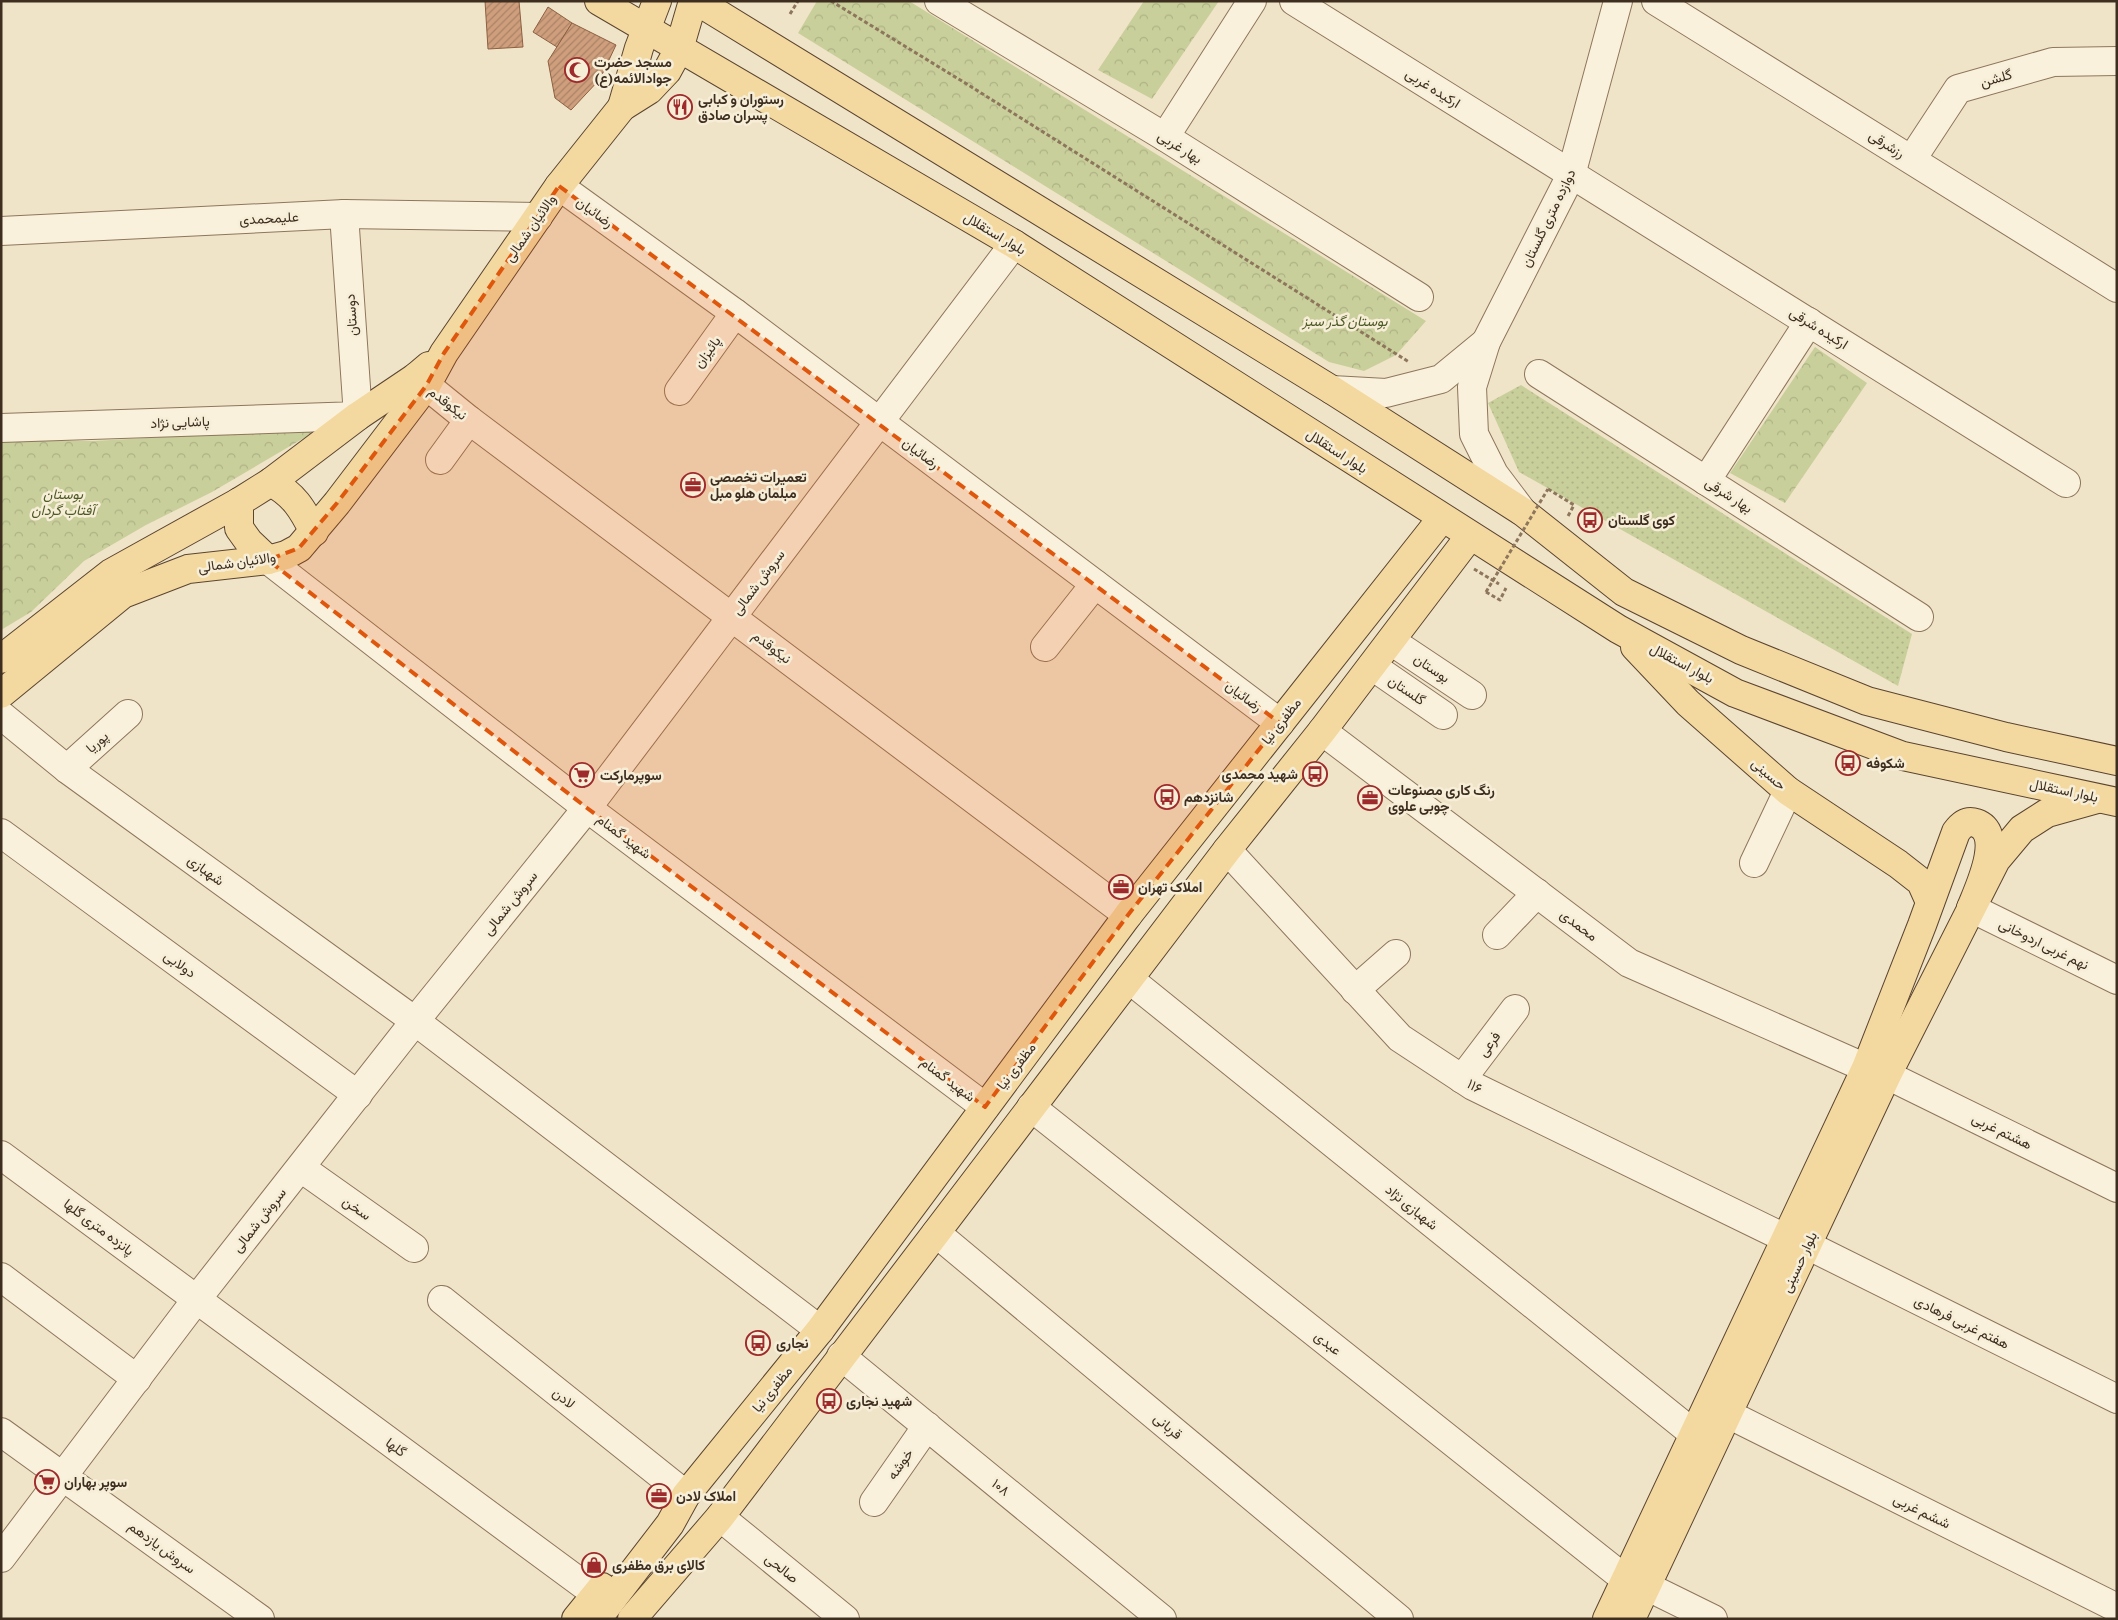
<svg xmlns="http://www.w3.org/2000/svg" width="2118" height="1620" font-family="'Crimson Pro',Vazirmatn,serif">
<defs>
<pattern id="grass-dots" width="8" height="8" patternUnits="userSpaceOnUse" patternTransform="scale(1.25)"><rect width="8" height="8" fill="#c9cf9b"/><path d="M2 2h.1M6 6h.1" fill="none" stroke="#aeb285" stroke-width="1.8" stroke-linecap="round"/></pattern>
<pattern id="forest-crowns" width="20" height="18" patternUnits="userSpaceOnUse" patternTransform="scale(1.25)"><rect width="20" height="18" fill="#c9cf9b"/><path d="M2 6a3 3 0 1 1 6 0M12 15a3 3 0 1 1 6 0" fill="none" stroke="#aeb285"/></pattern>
<pattern id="building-hatch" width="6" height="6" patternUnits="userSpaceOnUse" patternTransform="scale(1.25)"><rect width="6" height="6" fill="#cf9f7d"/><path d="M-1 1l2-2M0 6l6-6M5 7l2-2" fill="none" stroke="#a98266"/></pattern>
</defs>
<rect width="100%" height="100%" fill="#f0e4c8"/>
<path fill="url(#grass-dots)" d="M1521,385L1912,634L1898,686L1519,472L1488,403Z"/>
<g fill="url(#forest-crowns)">
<path d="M817,1H909L1426,321L1396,355L1364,371L1329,362L798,33Z"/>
<path d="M1144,1H1219L1152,99L1098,70Z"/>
<path d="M1815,347L1867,383L1785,503L1730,473Z"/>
<path d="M321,428L212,492L146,525L84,561L31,612L1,630V441H93Z"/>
</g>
<g fill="url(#building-hatch)" stroke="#8d5f41">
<path d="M485,1H519L523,47L488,49Z"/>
<path d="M548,7L572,23L557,47L533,32Z"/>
<path d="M572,23L616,45L600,79L571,110L555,98L548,61Z"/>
</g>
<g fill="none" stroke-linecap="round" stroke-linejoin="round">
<defs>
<g id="minor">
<path d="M939,1L1165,137L1419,297"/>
<path d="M1294,1L2066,483"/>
<path d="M1656,1L2117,288"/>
<path d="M1165,137L1252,1"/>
<path d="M1912,159L1958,89L2053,62L2117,61"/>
<path d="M559,186L735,313L1280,723"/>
<path d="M1,231L344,214L538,217"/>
<path d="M1539,374L1919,617"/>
<path d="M416,377L469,420L1128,915"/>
<path d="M1332,390L1386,393L1441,379L1486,342"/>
<path d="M679,391L735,313"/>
<path d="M1,428L358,416L344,214"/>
<path d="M440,460L469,420"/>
<path d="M1706,481L1809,322"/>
<path d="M1522,511L1494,474L1474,434L1472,387L1486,342L1571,175L1618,1"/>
<path d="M268,560L587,808L985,1107"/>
<path d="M1391,641L1472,695"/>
<path d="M1045,647L1095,584"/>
<path d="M1372,666L1443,715"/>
<path d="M1,715L67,769L415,1021L820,1330"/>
<path d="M1322,731L1629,963L1866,1068"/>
<path d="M67,769L128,714"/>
<path d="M1,833L358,1095"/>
<path d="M1227,850L1400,1038L1473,1086L1785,1238"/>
<path d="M1754,863L1788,791"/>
<path d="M1971,908L2117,980"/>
<path d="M1497,935L1537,893"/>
<path d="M1129,979L1694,1434"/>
<path d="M1355,990L1396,954"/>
<path d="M1887,1075L2117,1188"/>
<path d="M1462,1079L1515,1009"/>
<path d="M1031,1107L1625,1579"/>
<path d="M1,1155L596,1594"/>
<path d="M301,1168L414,1248"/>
<path d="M936,1233L1399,1619"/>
<path d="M1807,1245L2117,1399"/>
<path d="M1,1277L137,1379"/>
<path d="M442,1300L686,1495"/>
<path d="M841,1356L1162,1619"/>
<path d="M1728,1414L2117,1608"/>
<path d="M1,1432L260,1619"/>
<path d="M874,1502L927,1426"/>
<path d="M720,1517L845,1619"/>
<path d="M1,1558L196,1300L415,1021L587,808L1014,244"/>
<path d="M1646,1586L1713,1619"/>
</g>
<g id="major">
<path d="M599,1L1014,244L1618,629L1735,693L1903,756L2117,802"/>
<path d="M697,1L1332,390L1523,512L1624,592L1741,650L1867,701L2006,737L2117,761"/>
<path d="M622,107L639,48L657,1"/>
<path d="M271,482C294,495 302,508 314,532"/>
<path d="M239,502V528L249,542L268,560"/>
<path d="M1635,647L1688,703L1788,791L1898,864L1921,882L1930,902"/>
<path d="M1,659L111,573L239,502L271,482L358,416L416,377L429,366"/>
<path d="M1,694L123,594L188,569L268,560L286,555L299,548L337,503L426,386L444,353L559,186L622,107L649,90L667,71L679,49L693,1"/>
<path d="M576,1619L602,1587"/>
<path d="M597,1619L670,1524L686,1495L820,1330L1128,915L1442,518"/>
<path d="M632,1619L720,1517L1227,850L1322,731L1470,536"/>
<path d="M1607,1619L1866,1068L1922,925L1956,832C1961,825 1967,820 1976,823C2006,833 1978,890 1971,908"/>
<path d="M1631,1619L1887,1075L1996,860L2022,829L2047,813L2097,799"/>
</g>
</defs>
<use href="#minor" stroke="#8d765c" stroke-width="30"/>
<use href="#major" stroke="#5b4430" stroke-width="30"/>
<g stroke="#8d765c" stroke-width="3" stroke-dasharray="4 2.5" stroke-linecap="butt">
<path d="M831,1L970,86L1409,362"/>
<path d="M790,14L798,1"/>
<path d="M1548,489L1574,505L1567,518"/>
<path d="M1474,569L1499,584"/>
<path d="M1486,592L1500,600L1506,588"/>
</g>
<use href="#minor" stroke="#faf1dc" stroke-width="28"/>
<use href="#major" stroke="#f3d9a0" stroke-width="28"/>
<path stroke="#8d765c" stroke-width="3" stroke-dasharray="4 2.5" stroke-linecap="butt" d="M1486,592L1548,489"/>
</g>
<path fill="#df570d" fill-opacity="0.2" stroke="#df570d" stroke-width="4" stroke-dasharray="10 6" stroke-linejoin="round" d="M559,186L1280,723L1128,915L985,1107L587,808L268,560L299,548L337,503L426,386L444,353Z"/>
<defs>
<symbol id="mosque-ring" viewBox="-11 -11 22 22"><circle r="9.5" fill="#f7eed8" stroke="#9e2a2b" stroke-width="1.5"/><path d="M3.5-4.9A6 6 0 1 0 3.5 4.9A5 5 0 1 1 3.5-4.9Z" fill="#9e2a2b"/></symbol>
<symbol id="restaurant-ring" viewBox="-11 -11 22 22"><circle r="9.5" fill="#f7eed8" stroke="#9e2a2b" stroke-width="1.5"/><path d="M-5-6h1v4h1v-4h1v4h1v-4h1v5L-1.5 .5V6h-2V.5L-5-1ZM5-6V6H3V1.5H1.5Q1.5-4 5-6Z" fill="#9e2a2b"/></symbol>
<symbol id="office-ring" viewBox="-11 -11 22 22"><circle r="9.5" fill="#f7eed8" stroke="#9e2a2b" stroke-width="1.5"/><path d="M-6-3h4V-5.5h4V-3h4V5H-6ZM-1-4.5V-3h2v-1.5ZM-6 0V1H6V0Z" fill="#9e2a2b"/></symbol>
<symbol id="bus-ring" viewBox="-11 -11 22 22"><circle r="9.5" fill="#f7eed8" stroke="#9e2a2b" stroke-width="1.5"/><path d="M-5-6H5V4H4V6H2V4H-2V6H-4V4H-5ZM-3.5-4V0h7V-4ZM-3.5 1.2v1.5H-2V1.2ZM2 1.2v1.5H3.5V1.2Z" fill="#9e2a2b"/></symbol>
<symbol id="supermarket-ring" viewBox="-11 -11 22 22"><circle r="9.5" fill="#f7eed8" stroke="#9e2a2b" stroke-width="1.5"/><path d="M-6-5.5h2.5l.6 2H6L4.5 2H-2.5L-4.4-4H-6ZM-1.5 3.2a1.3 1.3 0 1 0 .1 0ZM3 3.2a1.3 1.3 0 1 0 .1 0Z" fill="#9e2a2b"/></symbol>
<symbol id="shop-ring" viewBox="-11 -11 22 22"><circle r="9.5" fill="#f7eed8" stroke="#9e2a2b" stroke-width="1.5"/><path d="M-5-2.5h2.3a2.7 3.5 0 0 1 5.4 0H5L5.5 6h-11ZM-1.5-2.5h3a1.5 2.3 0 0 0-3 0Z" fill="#9e2a2b"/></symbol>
</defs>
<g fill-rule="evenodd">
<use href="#mosque-ring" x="563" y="56" width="28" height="28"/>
<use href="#restaurant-ring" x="666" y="93" width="28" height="28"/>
<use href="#office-ring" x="679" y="471" width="28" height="28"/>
<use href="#bus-ring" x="1576" y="506" width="28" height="28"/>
<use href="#bus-ring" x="1834" y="749" width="28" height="28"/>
<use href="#bus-ring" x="1301" y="760" width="28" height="28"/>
<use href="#supermarket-ring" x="568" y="761" width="28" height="28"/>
<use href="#bus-ring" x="1153" y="783" width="28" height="28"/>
<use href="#office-ring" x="1356" y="784" width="28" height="28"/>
<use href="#office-ring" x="1107" y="873" width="28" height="28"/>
<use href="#bus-ring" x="744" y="1329" width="28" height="28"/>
<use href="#bus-ring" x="815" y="1387" width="28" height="28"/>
<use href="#supermarket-ring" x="33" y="1468" width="28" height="28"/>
<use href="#office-ring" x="645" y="1482" width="28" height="28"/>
<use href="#shop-ring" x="580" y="1551" width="28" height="28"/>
</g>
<g text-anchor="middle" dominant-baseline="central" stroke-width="5" stroke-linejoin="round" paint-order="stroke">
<g font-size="14" font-weight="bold" fill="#3d2e20" stroke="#f7eed8" text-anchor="start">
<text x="594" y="62">مسجد حضرت<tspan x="594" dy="16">جوادالائمه(ع)</tspan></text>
<text x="698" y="99">رستوران و کبابی<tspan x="698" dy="16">پسران صادق</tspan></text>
<text x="710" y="477">تعمیرات تخصصی<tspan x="710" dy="16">مبلمان هلو مبل</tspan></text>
<text x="1608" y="520">کوی گلستان</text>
<text x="1866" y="763">شکوفه</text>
<text x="1298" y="774" text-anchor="end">شهید محمدی</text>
<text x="600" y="775">سوپرمارکت</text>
<text x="1388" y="790">رنگ کاری مصنوعات<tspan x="1388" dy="16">چوبی علوی</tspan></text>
<text x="1184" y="797">شانزدهم</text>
<text x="1138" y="887">املاک تهران</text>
<text x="776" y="1343">نجاری</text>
<text x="846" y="1401">شهید نجاری</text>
<text x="64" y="1482">سوپر بهاران</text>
<text x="676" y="1496">املاک لادن</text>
<text x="612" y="1565">کالای برق مظفری</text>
</g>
<g font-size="14" fill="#3d2e20" stroke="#f7eed8">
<text transform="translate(1996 78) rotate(-16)">گلشن</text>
<text transform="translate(1433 88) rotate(32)">ارکیده غربی</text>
<text transform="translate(1887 144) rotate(32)">رزشرقی</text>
<text transform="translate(1180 147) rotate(32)">بهار غربی</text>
<text transform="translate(595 212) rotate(36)">رضائیان</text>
<text transform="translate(269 218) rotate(-3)">علیمحمدی</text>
<text transform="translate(1548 218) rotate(-64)">دوازده متری گلستان</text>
<text transform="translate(530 228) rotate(-55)">والائیان شمالی</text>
<text transform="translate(995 233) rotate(31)">بلوار استقلال</text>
<text transform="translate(351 315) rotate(-94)">دوستان</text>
<text transform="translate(1819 328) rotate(32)">ارکیده شرقی</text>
<text transform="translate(707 352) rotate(-54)">پائیزان</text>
<text transform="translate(448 403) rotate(38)">نیکوقدم</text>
<text transform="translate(180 422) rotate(-2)">پاشایی نژاد</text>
<text transform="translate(1337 451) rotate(33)">بلوار استقلال</text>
<text transform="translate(921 453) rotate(37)">رضائیان</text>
<text transform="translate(1729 495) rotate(33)">بهار شرقی</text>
<text transform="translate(237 562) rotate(-8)">والائیان شمالی</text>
<text transform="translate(758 582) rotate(-53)">سروش شمالی</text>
<text transform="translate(772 647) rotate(37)">نیکوقدم</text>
<text transform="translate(1682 663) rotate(28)">بلوار استقلال</text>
<text transform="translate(1432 668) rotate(34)">بوستان</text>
<text transform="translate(1407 690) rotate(34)">گلستان</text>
<text transform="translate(1244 696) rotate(37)">رضائیان</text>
<text transform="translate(1281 721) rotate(-52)">مظفری نیا</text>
<text transform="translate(97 742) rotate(-42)">پوریا</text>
<text transform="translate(1769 774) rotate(41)">حسینی</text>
<text transform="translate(2064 790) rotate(12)">بلوار استقلال</text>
<text transform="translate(624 836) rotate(37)">شهید گمنام</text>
<text transform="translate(206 870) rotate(36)">شهبازی</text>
<text transform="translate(510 903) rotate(-51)">سروش شمالی</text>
<text transform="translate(1579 925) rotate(37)">محمدی</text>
<text transform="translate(2044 944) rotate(26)">نهم غربی اردوخانی</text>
<text transform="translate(180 964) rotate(36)">دولابی</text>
<text transform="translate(1489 1044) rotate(-53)">فرعی</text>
<text transform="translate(1016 1066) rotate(-53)">مظفری نیا</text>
<text transform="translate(948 1079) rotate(37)">شهید گمنام</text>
<text transform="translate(1475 1086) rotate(29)">۱۱۶</text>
<text transform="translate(2002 1131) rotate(26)">هشتم غربی</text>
<text transform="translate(1412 1207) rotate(39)">شهبازی نژاد</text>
<text transform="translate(357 1208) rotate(35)">سخن</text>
<text transform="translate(259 1220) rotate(-52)">سروش شمالی</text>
<text transform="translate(99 1227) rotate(37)">پانزده متری گلها</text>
<text transform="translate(1799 1262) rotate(-65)">بلوار حسینی</text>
<text transform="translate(1962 1322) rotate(26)">هفتم غربی فرهادی</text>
<text transform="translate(1328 1343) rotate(38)">عبدی</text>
<text transform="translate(772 1389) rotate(-51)">مظفری نیا</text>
<text transform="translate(564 1398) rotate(39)">لادن</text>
<text transform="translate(1168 1426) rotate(40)">قربانی</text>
<text transform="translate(396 1447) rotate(36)">گلها</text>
<text transform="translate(900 1464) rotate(-55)">خوشه</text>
<text transform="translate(1001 1487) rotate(39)">۱۰۸</text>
<text transform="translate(1922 1511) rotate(26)">ششم غربی</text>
<text transform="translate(162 1547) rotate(36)">سروش یازدهم</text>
<text transform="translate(782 1568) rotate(39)">صالحی</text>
</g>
<g font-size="14" font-style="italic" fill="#4d5a26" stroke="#f7eed8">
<text x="1345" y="321">بوستان گذر سبز</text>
<text x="63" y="494">بوستان<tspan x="63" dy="16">آفتاب گردان</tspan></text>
</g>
</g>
<rect width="2118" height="1620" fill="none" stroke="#3d2e20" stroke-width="5"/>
</svg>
